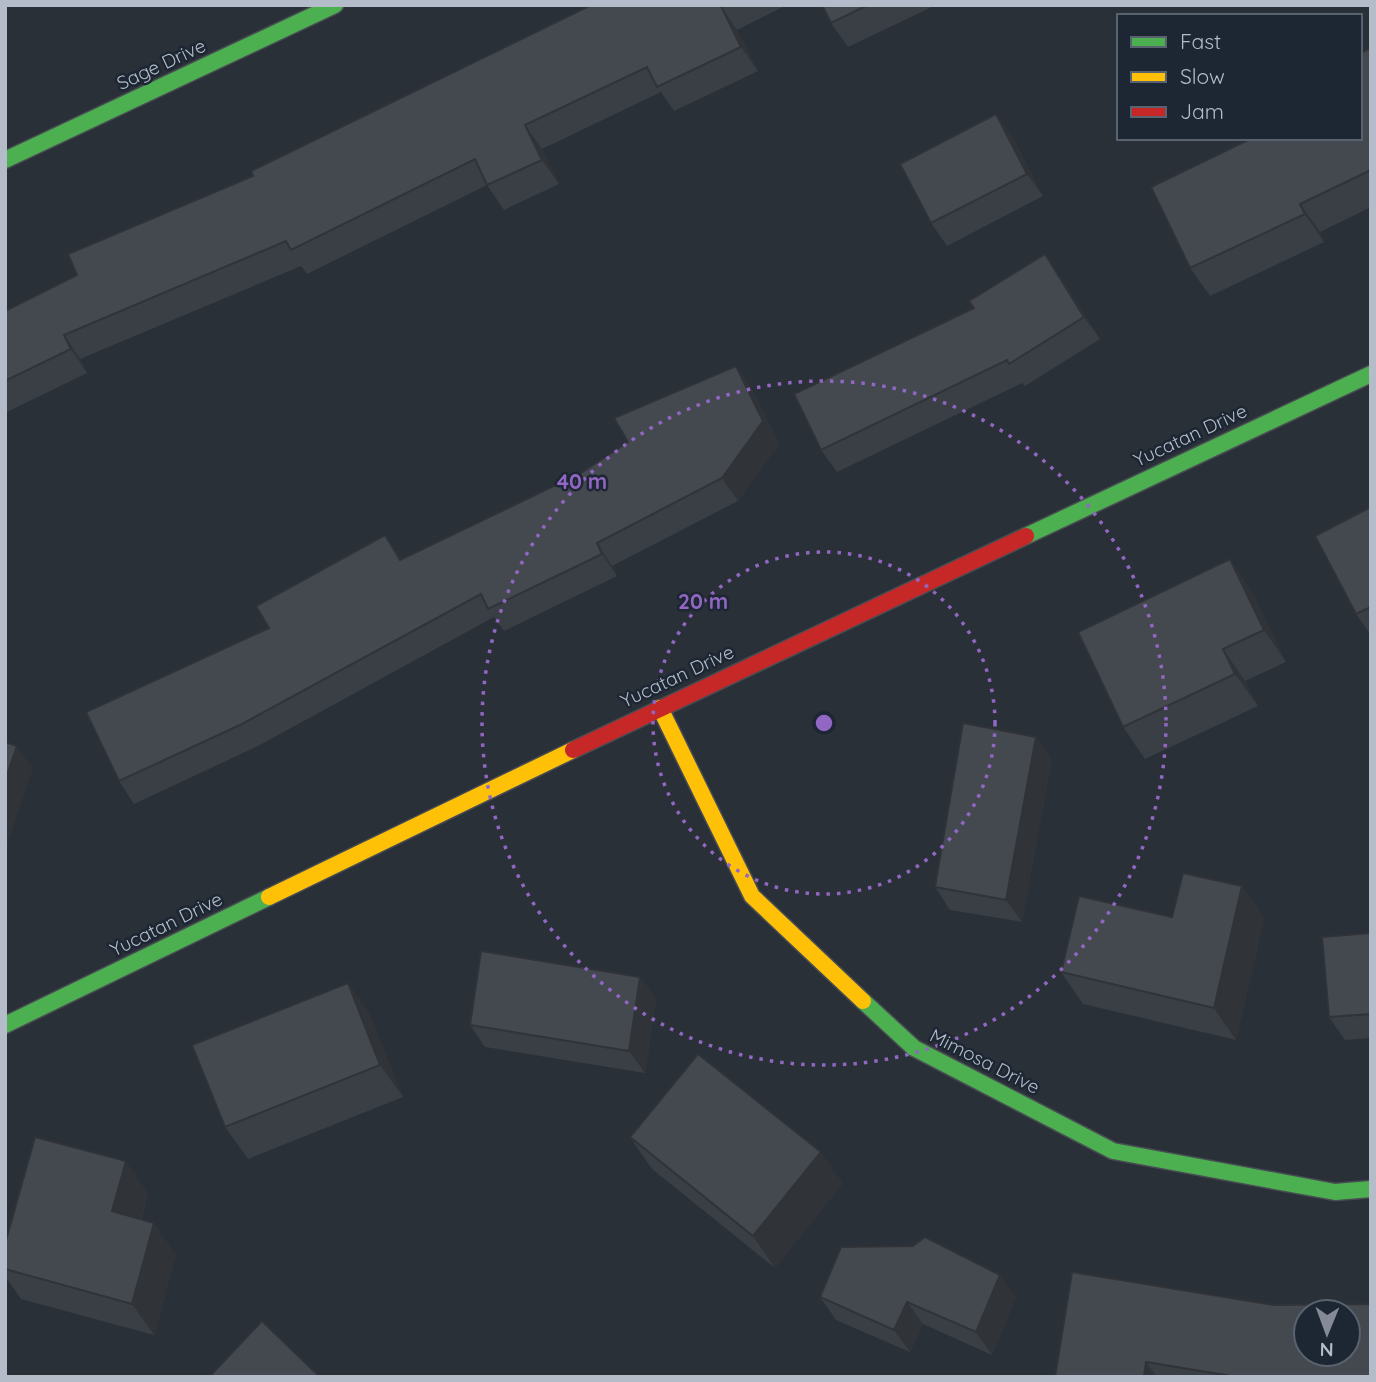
<svg xmlns="http://www.w3.org/2000/svg" width="1376" height="1382" font-family="Quicksand,sans-serif">
<rect width="100%" height="100%" fill="#2a3038"/>
<g fill="none" stroke-linecap="round" stroke-linejoin="round">
<defs>
<g id="fast">
<path d="M5,160L335,5"/>
<path d="M1026,536L1371,374"/>
<path d="M863,1001L914,1048L1113,1151L1335,1192L1371,1189"/>
<path d="M5,1025L269,897"/>
</g>
<g id="slow">
<path d="M660,708L752,896L863,1001"/>
<path d="M269,897L573,750"/>
</g>
<path id="jam" d="M573,750L1026,536"/>
</defs>
<use href="#fast" stroke="#484c53" stroke-width="19"/>
<use href="#slow" stroke="#484c53" stroke-width="19"/>
<use href="#jam" stroke="#484c53" stroke-width="19"/>
<use href="#fast" stroke="#4caf50" stroke-width="16"/>
<use href="#slow" stroke="#ffc107" stroke-width="16"/>
<use href="#jam" stroke="#c62828" stroke-width="16"/>
</g>
<g fill="#3a3f45">
<path d="M591,5H787L737,30L758,71L674,111L661,92L542,149L559,184L504,210L487,185L307,274L301,266L80,359L87,373L5,413V311L77,275L253,176Z"/>
<path d="M822,5H936L848,47L831,23Z"/>
<path d="M1371,48V207L1320,232L1324,242L1210,296L1190,268L1360,138Z"/>
<path d="M1012,136L1043,196L947,246L931,223Z"/>
<path d="M1060,276L1100,339L1025,386L1022,383L837,472L821,450Z"/>
<path d="M736,366L751,388L779,444L738,501L612,566L617,576L504,631L494,617L258,746L134,804L119,781L269,628L402,559L581,473L628,442Z"/>
<path d="M1371,507V635L1356,614Z"/>
<path d="M1252,591L1286,662L1245,681L1258,706L1145,759L1123,727Z"/>
<path d="M1052,759L1022,922L950,910L935,887Z"/>
<path d="M1242,886L1264,918L1236,1040L1083,1004L1061,972L1172,917Z"/>
<path d="M1371,933V1038L1345,1040L1329,1017Z"/>
<path d="M640,977L656,999L645,1073L485,1047L470,1025Z"/>
<path d="M348,983L370,1015L403,1097L248,1159L225,1127Z"/>
<path d="M630,1137L843,1183L775,1268L652,1169Z"/>
<path d="M148,1193L141,1220L176,1255L154,1335L21,1299L5,1276V1244Z"/>
<path d="M820,1297H1016L992,1355L923,1324L910,1352L836,1320Z"/>
<path d="M1273,1305L1371,1377H1055Z"/>
</g>
<g fill="#303338">
<path d="M721,6L737,30L758,71L741,47Z"/>
<path d="M996,114L1012,136L1043,196L1027,174Z"/>
<path d="M525,125L542,149L559,184L542,160Z"/>
<path d="M1300,204L1320,232L1324,242L1305,214Z"/>
<path d="M1045,254L1060,276L1100,339L1084,317Z"/>
<path d="M64,335L80,359L87,373L71,349Z"/>
<path d="M736,366L751,388L779,444L738,501L722,478Z"/>
<path d="M385,535L401,557L415,583L400,560Z"/>
<path d="M597,543L612,566L617,576L602,554Z"/>
<path d="M1230,559L1252,591L1286,662L1264,630Z"/>
<path d="M1223,649L1245,681L1258,706L1235,674Z"/>
<path d="M1036,737L1052,759L1022,922L1006,900Z"/>
<path d="M17,746L33,769L6,848L5,781Z"/>
<path d="M1242,886L1264,918L1236,1040L1214,1008Z"/>
<path d="M640,977L656,999L645,1073L629,1051Z"/>
<path d="M348,983L370,1015L403,1097L380,1065Z"/>
<path d="M821,1152L843,1183L775,1268L753,1236Z"/>
<path d="M126,1161L148,1193L134,1243L112,1211Z"/>
<path d="M154,1223L176,1255L154,1335L132,1304Z"/>
<path d="M1000,1275L1016,1297L992,1355L976,1332Z"/>
<path d="M907,1302L923,1324L910,1352L894,1330Z"/>
<path d="M1146,1362L1157,1377H1144Z"/>
</g>
<g fill="#444950" stroke="#303338" stroke-width="2" fill-rule="evenodd">
<path d="M591,5H722L721,6L741,47L657,87L647,67L525,125L542,160L487,185L475,159L291,250L286,241L64,335L71,349L5,381V311L77,275L68,254L253,176L251,171Z"/>
<path d="M822,5H868L831,23Z"/>
<path d="M1371,48V170L1300,204L1305,214L1190,268L1151,187L1252,138H1360V53Z"/>
<path d="M996,114L1027,174L931,223L900,164Z"/>
<path d="M1045,254L1084,317L1009,364L1007,360L821,450L794,394L974,308L969,301Z"/>
<path d="M736,366L763,421L722,478L597,543L602,554L488,609L481,594L242,724L119,781L86,712L269,628L256,606L385,535L400,560L581,473L628,442L614,418Z"/>
<path d="M1371,507V607L1356,614L1315,536Z"/>
<path d="M1230,559L1264,630L1223,649L1235,674L1123,727L1078,632Z"/>
<path d="M963,723L1036,737L1006,900L935,887Z"/>
<path d="M5,742L17,746L5,781Z"/>
<path d="M1183,873L1242,886L1214,1008L1061,972L1079,896L1172,917Z"/>
<path d="M1371,933V1014L1329,1017L1322,937Z"/>
<path d="M481,951L640,977L629,1051L470,1025Z"/>
<path d="M348,983L380,1065L225,1127L192,1045Z"/>
<path d="M698,1054L821,1152L753,1236L630,1137Z"/>
<path d="M35,1137L126,1161L112,1211L154,1223L132,1304L5,1269V1244Z"/>
<path d="M925,1237L1000,1275L976,1332L907,1302L894,1330L820,1297L841,1247L913,1246Z"/>
<path d="M1072,1272L1273,1305L1371,1304V1377H1237L1146,1362L1144,1377H1055ZM1306,1312H1348V1354H1306Z"/>
<path d="M262,1321L320,1377H209Z"/>
</g>
<g fill="none" stroke="#9266c3" stroke-width="3.5" stroke-dasharray="3.5 7">
<circle cx="824" cy="723" r="171"/>
<circle cx="824" cy="723" r="342"/>
</g>
<g text-anchor="middle" dominant-baseline="central" stroke-width="5" stroke-linejoin="round" paint-order="stroke">
<g font-size="19" fill="#b4bcc9" stroke="#1d2633">
<text transform="translate(161 64) rotate(-25)">Sage Drive</text>
<text transform="translate(1190 435) rotate(-25)">Yucatan Drive</text>
<text transform="translate(677 676) rotate(-25)">Yucatan Drive</text>
<text transform="translate(166 924) rotate(-26)">Yucatan Drive</text>
<text transform="translate(985 1061) rotate(27)">Mimosa Drive</text>
</g>
</g>
<circle cx="824" cy="723" r="10" fill="#9266c3" stroke="#1d2633" stroke-width="3.5"/>
<g font-size="21" text-anchor="middle" font-weight="bold" fill="#9266c3" stroke="#1d2633" stroke-width="5" stroke-linejoin="round" paint-order="stroke">
<text x="582" y="489">40 m</text>
<text x="703" y="609">20 m</text>
</g>
<rect width="1376" height="1382" fill="none" stroke="#b4bcc9" stroke-width="14"/>
<rect x="1117" y="14" width="245" height="126" fill="#1d2633" stroke="#59626f" stroke-width="2"/>
<rect x="1131" y="37" width="35" height="10" fill="#4caf50" stroke="#59626f" stroke-width="2"/>
<text x="1180" y="49" font-size="21" fill="#b4bcc9">Fast</text>
<rect x="1131" y="72" width="35" height="10" fill="#ffc107" stroke="#59626f" stroke-width="2"/>
<text x="1180" y="84" font-size="21" fill="#b4bcc9">Slow</text>
<rect x="1131" y="107" width="35" height="10" fill="#c62828" stroke="#59626f" stroke-width="2"/>
<text x="1180" y="119" font-size="21" fill="#b4bcc9">Jam</text>
<g transform="translate(1327 1333) rotate(181)"><circle r="33" fill="#1d2633" stroke="#59626f" stroke-width="2"/>
<path d="M0-5L12 26L0 18L-12 26Z" fill="#848b96"/>
<text y="-10" font-size="19" font-weight="bold" text-anchor="middle" fill="#b4bcc9">N</text>
</g>
</svg>
